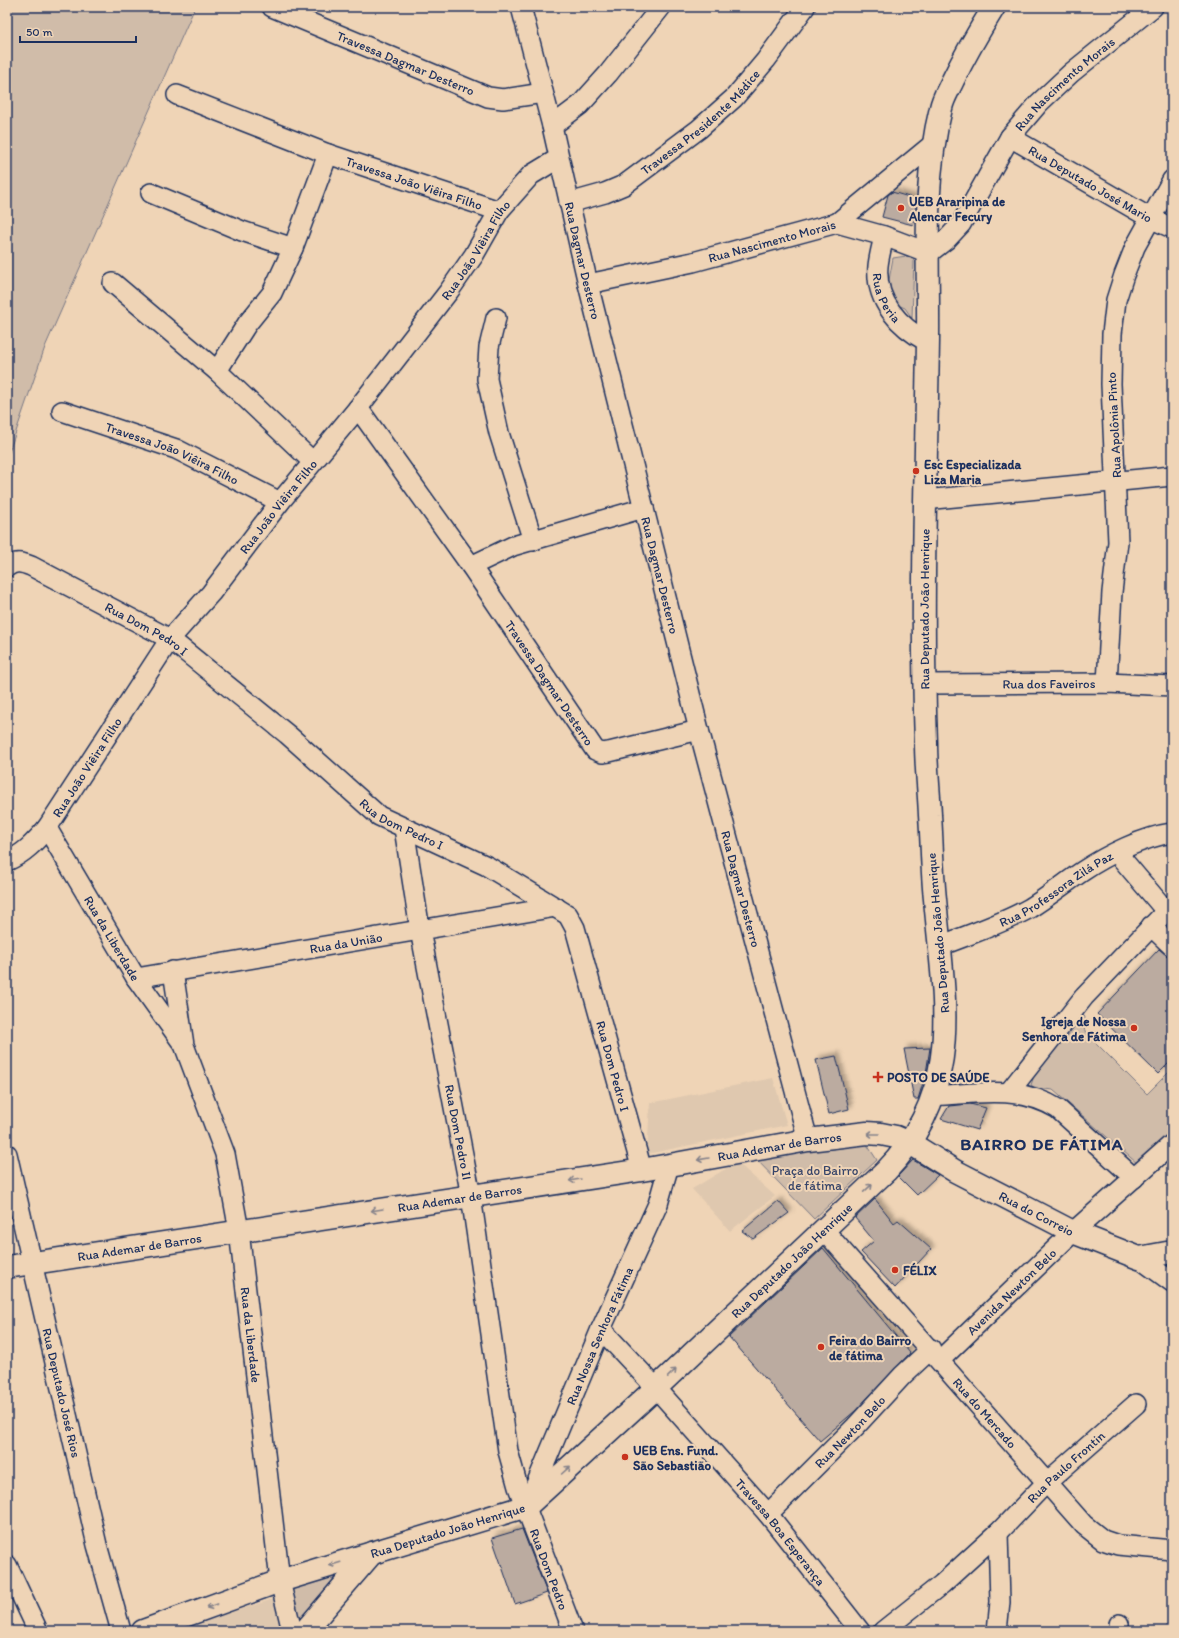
<svg xmlns="http://www.w3.org/2000/svg" width="1179" height="1638" font-family="Itim,sans-serif">
<defs>
<filter id="shadow"><feDropShadow dx="3.5" dy="-3.5" stdDeviation="2" flood-color="#0004"/></filter>
</defs>
<rect width="100%" height="100%" fill="#efd4b6"/>
<filter id="ink" filterUnits="userSpaceOnUse"><feTurbulence type="fractalNoise" baseFrequency=".025" numOctaves="2"/><feDisplacementMap in="SourceGraphic" scale="8" xChannelSelector="R" yChannelSelector="G"/><feConvolveMatrix kernelMatrix="1 2 1 2 8 2 1 2 1" color-interpolation-filters="sRGB"/></filter>
<g filter="url(#ink)">
<g fill="#dfc8af">
<path d="M773,1078L787,1125L647,1154L650,1103Z"/>
<path d="M737,1162L775,1196L730,1231L692,1189Z"/>
<path d="M273,1599L282,1631H173Z"/>
</g>
<g fill="#d0bca9" stroke="#767684">
<path d="M7,7H195L45,347L7,458Z"/>
<path d="M906,256L914,260L912,318L905,308L893,303L889,280L893,258Z"/>
<path d="M1081,1013L1085,1017L1083,1026L1086,1033L1147,1094L1172,1069V1131L1138,1164L1053,1090L1035,1088L1031,1085L1034,1076Z"/>
<path d="M864,1140L877,1160L814,1219L754,1157Z"/>
<path d="M339,1572L295,1627L287,1589Z"/>
</g>
<g fill="#bbaba0" stroke="#1b2f5e" filter="url(#shadow)">
<path d="M892,192L916,199V213L913,225L882,217L888,195Z"/>
<path d="M1159,949L1172,960V1060L1158,1074L1097,1014Z"/>
<path d="M930,1048L926,1073L918,1099H914L904,1049Z"/>
<path d="M836,1056L849,1109L829,1114L816,1060Z"/>
<path d="M970,1104L986,1108L977,1130L941,1119L949,1106Z"/>
<path d="M913,1160L938,1175L917,1195L898,1176Z"/>
<path d="M875,1199L894,1223L898,1220L931,1249L895,1288L861,1252L874,1241L855,1218Z"/>
<path d="M778,1201L789,1213L753,1239L742,1231Z"/>
<path d="M823,1248L910,1353L855,1411L820,1441L729,1337Z"/>
<path d="M522,1529L547,1593L515,1604L492,1538Z"/>
</g>
<g fill="none" stroke-linecap="round" stroke-linejoin="round">
<defs>
<g id="street">
<path id="s1" d="M272,7L488,97L503,99L543,93"/>
<path id="s2" d="M521,7L552,126L588,284L699,730L808,1140"/>
<path id="s3" d="M177,95L328,154L499,211"/>
<path d="M552,126L580,105L608,74L661,7"/>
<path id="s4" d="M1010,137L1150,218L1172,228"/>
<path d="M151,193L242,231L293,248"/>
<path id="s5" d="M569,203L605,193L624,185L699,129L734,98L766,60L805,7"/>
<path d="M837,223L933,144"/>
<path id="s6" d="M884,236C882,246 879,256 878,266C875,301 899,327 928,342"/>
<path d="M113,283L217,371L313,462"/>
<path id="s7" d="M588,284L693,262L837,223L884,236L929,253L947,239L961,224L1010,137L1039,103L1071,73L1153,7"/>
<path d="M496,318L489,347L487,379L499,433L533,541"/>
<path d="M217,371L247,324L272,293L293,248L328,154"/>
<path id="s8" d="M358,408L471,566L595,750L602,753L609,752L699,730"/>
<path id="s9" d="M62,411L176,449L280,502"/>
<path d="M924,500L1172,476"/>
<path d="M471,566L513,546L644,508"/>
<path id="s10" d="M7,567C15,561 21,562 31,566L170,639L287,734L379,816L487,866L568,915L575,928L642,1170"/>
<path d="M1107,683L1112,592L1118,542L1111,384L1112,334L1116,300L1124,275L1135,247L1172,180"/>
<path id="s11" d="M925,684L1107,683L1172,686"/>
<path id="s12" d="M47,828L136,978L181,1041"/>
<path id="s13" d="M404,828L420,930L471,1196L508,1451L518,1487L573,1631"/>
<path d="M1117,853L1166,911"/>
<path id="s14" d="M7,861C24,854 35,842 47,828L170,639L211,593L280,502L358,408L449,291L474,255L499,211L531,175L559,158"/>
<path d="M1151,926L1172,946"/>
<path id="s15" d="M940,946C970,934 1002,924 1030,908C1048,897 1065,883 1083,871C1107,855 1143,837 1172,833"/>
<path id="s16" d="M173,971L184,1045L225,1154L239,1231L280,1581L292,1631"/>
<path id="s17" d="M136,978L556,907"/>
<path d="M1009,1092L1084,997L1172,905"/>
<path d="M934,1096C976,1093 1020,1085 1058,1109L1134,1178"/>
<path id="s18" d="M7,1154L97,1545L121,1631"/>
<path id="s19" d="M823,1229L1084,1525L1103,1540L1118,1545L1172,1550"/>
<path d="M1139,1258L1172,1282"/>
<path id="s20" d="M601,1329L656,1388L768,1514L860,1631"/>
<path id="s21" d="M940,1360L1073,1232L1172,1144"/>
<path id="s22" d="M527,1506L601,1329L658,1204L669,1165"/>
<path id="s23" d="M768,1514L855,1427L903,1375L931,1349"/>
<path d="M7,1565L38,1631"/>
<path id="s24" d="M883,1631L942,1584L998,1533L1046,1483L1136,1404"/>
<path d="M997,1631L1000,1602L998,1533"/>
<path d="M1119,1631V1624"/>
</g>
<g id="secondary">
<path id="s25" d="M7,1267L642,1170L808,1140L867,1133L881,1134L896,1137L910,1143L955,1171L1073,1232L1139,1258L1172,1252"/>
<path id="s26" d="M143,1631L280,1581L527,1506L656,1388L886,1171C965,1089 944,1001 935,899C932,871 932,843 930,815C929,791 926,767 926,743C921,609 926,475 928,341C929,264 922,184 941,108C943,98 949,89 953,80C965,55 979,31 994,7"/>
<path d="M305,1631L372,1553"/>
</g>
</defs>
<use href="#street" stroke="#1b2f5e" stroke-width="22"/>
<use href="#secondary" stroke="#1b2f5e" stroke-width="25"/>
<use href="#street" stroke="#efd4b6" stroke-width="19"/>
<use href="#secondary" stroke="#efd4b6" stroke-width="22"/>
</g>
<defs><path id="oneway-shaft" d="M-6 0H5M1.5-3L5.5 0L1.5 3" fill="none" stroke-width="1.6" stroke-linecap="round" stroke-linejoin="round"/></defs>
<g stroke="#85828a">
<use href="#oneway-shaft" transform="translate(873 1134) rotate(180)"/>
<use href="#oneway-shaft" transform="translate(703 1159) rotate(170)"/>
<use href="#oneway-shaft" transform="translate(575 1180) rotate(171)"/>
<use href="#oneway-shaft" transform="translate(868 1188) rotate(-43)"/>
<use href="#oneway-shaft" transform="translate(377 1210) rotate(171)"/>
<use href="#oneway-shaft" transform="translate(672 1373) rotate(-44)"/>
<use href="#oneway-shaft" transform="translate(566 1470) rotate(-42)"/>
<use href="#oneway-shaft" transform="translate(335 1564) rotate(163)"/>
<use href="#oneway-shaft" transform="translate(212 1606) rotate(160)"/>
</g>
</g>
<g fill="#c8321e" stroke="#efd4b6" stroke-width="1.5">
<circle cx="901" cy="208" r="4"/>
<circle cx="916" cy="471" r="4"/>
<circle cx="1134" cy="1028" r="4"/>
<path d="M876 1071h4v4h4v4h-4v4h-4v-4h-4v-4h4z"/>
<circle cx="895" cy="1270" r="4"/>
<circle cx="821" cy="1347" r="4"/>
<circle cx="625" cy="1457" r="4"/>
</g>
<g text-anchor="middle" dominant-baseline="central" stroke-width="4" stroke-linejoin="round" paint-order="stroke">
<g font-size="13" fill="#1b2f5e" stroke="#efd4b6">
<text stroke="none"><textPath href="#s1" startOffset="145">Travessa Dagmar Desterro</textPath></text>
<text stroke="none"><textPath href="#s7" startOffset="573">Rua Nascimento Morais</textPath></text>
<text stroke="none"><textPath href="#s5" startOffset="157">Travessa Presidente Médice</textPath></text>
<text stroke="none"><textPath href="#s3" startOffset="253">Travessa João Viêira Filho</textPath></text>
<text stroke="none"><textPath href="#s4" startOffset="93">Rua Deputado José Mario</textPath></text>
<text stroke="none"><textPath href="#s7" startOffset="189">Rua Nascimento Morais</textPath></text>
<text stroke="none"><textPath href="#s14" startOffset="773">Rua João Viêira Filho</textPath></text>
<text stroke="none"><textPath href="#s2" startOffset="261">Rua Dagmar Desterro</textPath></text>
<text stroke="none"><textPath href="#s6" startOffset="64">Rua Peria</textPath></text>
<text transform="translate(1114 425) rotate(-93)">Rua Apolônia Pinto</text>
<text stroke="none"><textPath href="#s9" startOffset="118">Travessa João Viêira Filho</textPath></text>
<text stroke="none"><textPath href="#s14" startOffset="449">Rua João Viêira Filho</textPath></text>
<text stroke="none"><textPath href="#s2" startOffset="585">Rua Dagmar Desterro</textPath></text>
<text stroke="none"><textPath href="#s26" startOffset="1473">Rua Deputado João Henrique</textPath></text>
<text stroke="none"><textPath href="#s10" startOffset="157">Rua Dom Pedro I</textPath></text>
<text stroke="none"><textPath href="#s8" startOffset="335">Travessa Dagmar Desterro</textPath></text>
<text stroke="none"><textPath href="#s11" startOffset="124">Rua dos Faveiros</textPath></text>
<text stroke="none"><textPath href="#s14" startOffset="125">Rua João Viêira Filho</textPath></text>
<text stroke="none"><textPath href="#s10" startOffset="480">Rua Dom Pedro I</textPath></text>
<text stroke="none"><textPath href="#s2" startOffset="909">Rua Dagmar Desterro</textPath></text>
<text stroke="none"><textPath href="#s15" startOffset="130">Rua Professora Zilá Paz</textPath></text>
<text transform="translate(938 933) rotate(-95)">Rua Deputado João Henrique</text>
<text stroke="none"><textPath href="#s12" startOffset="128">Rua da Liberdade</textPath></text>
<text stroke="none"><textPath href="#s17" startOffset="213">Rua da União</textPath></text>
<text stroke="none"><textPath href="#s10" startOffset="828">Rua Dom Pedro I</textPath></text>
<text stroke="none"><textPath href="#s13" startOffset="309">Rua Dom Pedro II</textPath></text>
<text stroke="none"><textPath href="#s25" startOffset="782">Rua Ademar de Barros</textPath></text>
<text stroke="none"><textPath href="#s25" startOffset="458">Rua Ademar de Barros</textPath></text>
<text stroke="none"><textPath href="#s25" startOffset="1060">Rua do Correio</textPath></text>
<text stroke="none"><textPath href="#s25" startOffset="134">Rua Ademar de Barros</textPath></text>
<text stroke="none"><textPath href="#s26" startOffset="765">Rua Deputado João Henrique</textPath></text>
<text stroke="none"><textPath href="#s21" startOffset="99">Avenida Newton Belo</textPath></text>
<text stroke="none"><textPath href="#s16" startOffset="374">Rua da Liberdade</textPath></text>
<text stroke="none"><textPath href="#s22" startOffset="185">Rua Nossa Senhora Fátima</textPath></text>
<text stroke="none"><textPath href="#s18" startOffset="245">Rua Deputado José Rios</textPath></text>
<text stroke="none"><textPath href="#s19" startOffset="245">Rua do Mercado</textPath></text>
<text stroke="none"><textPath href="#s23" startOffset="116">Rua Newton Belo</textPath></text>
<text stroke="none"><textPath href="#s24" startOffset="246">Rua Paulo Frontin</textPath></text>
<text stroke="none"><textPath href="#s26" startOffset="321">Rua Deputado João Henrique</textPath></text>
<text stroke="none"><textPath href="#s20" startOffset="271">Travessa Boa Esperança</textPath></text>
<text stroke="none"><textPath href="#s13" startOffset="757">Rua Dom Pedro</textPath></text>
</g>
<g font-size="13" font-weight="bold" fill="#1b2f5e" stroke="#efd4b6" text-anchor="start">
<text x="909" y="201">UEB Araripina de<tspan x="909" dy="15">Alencar Fecury</tspan></text>
<text x="924" y="464">Esc Especializada<tspan x="924" dy="15">Liza Maria</tspan></text>
<text x="1126" y="1021" text-anchor="end">Igreja de Nossa<tspan x="1126" dy="15">Senhora de Fátima</tspan></text>
<text x="887" y="1077">POSTO DE SAÚDE</text>
<text x="903" y="1270">FÉLIX</text>
<text x="829" y="1340">Feira do Bairro<tspan x="829" dy="15">de fátima</tspan></text>
<text x="633" y="1450">UEB Ens. Fund.<tspan x="633" dy="15">São Sebastião</tspan></text>
</g>
<g font-size="13" fill="#364469" stroke="#efd4b6">
<text x="815" y="1170">Praça do Bairro<tspan x="815" dy="15">de fátima</tspan></text>
</g>
<g font-size="17" font-weight="bold" letter-spacing="1" fill="#1b2f5e" stroke="#efd4b6">
<text x="1042" y="1144">BAIRRO DE FÁTIMA</text>
</g>
</g>
<rect width="1179" height="1638" fill="none" stroke="#efd4b6" stroke-width="24"/>
<rect x="12" y="12" width="1155" height="1614" fill="none" stroke="#1b2f5e" stroke-width="1.5" filter="url(#ink)"/>
<path d="M20 36v6h116v-6" fill="none" stroke="#1b2f5e" stroke-width="2"/>
<text x="26" y="36" font-size="12" fill="#1b2f5e" stroke="#efd4b6" stroke-width="3" paint-order="stroke">50 m</text>
</svg>
